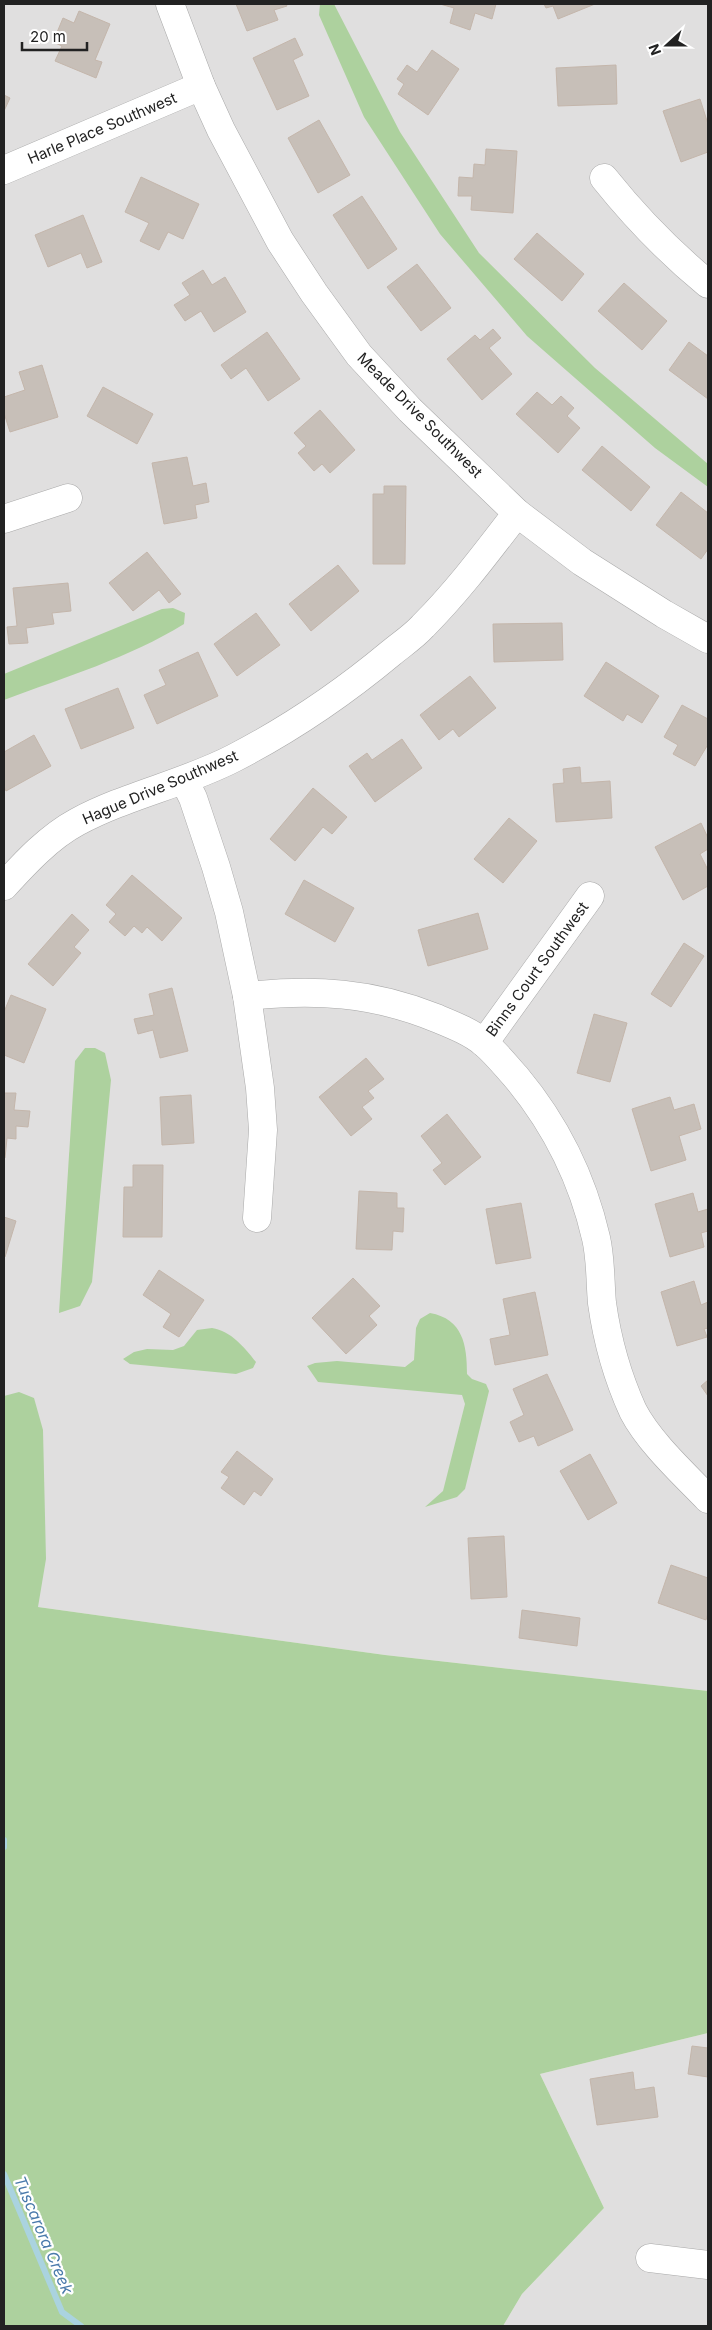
<svg xmlns="http://www.w3.org/2000/svg" width="712" height="2330" font-family="Inter,sans-serif">
<rect width="100%" height="100%" fill="#f2efe9"/>
<g fill="#e0dfdf">
<path d="M4,4H708V1691L385,1655L38,1607L4,1614Z"/>
<path d="M708,2033V2326H503L522,2294L604,2208L540,2074Z"/>
</g>
<g fill="#add19e">
<path d="M320,4H334L400,132L479,253L595,368L708,464V487L655,448L527,336L440,234L364,117L319,15Z"/>
<path d="M173,608L185,613L184,624C129,658 65,677 4,700V674L162,609Z"/>
<path d="M85,1048H95L105,1053L111,1080L92,1282L80,1306L59,1313L75,1061Z"/>
<path d="M430,1313C463,1319 467,1345 467,1374L472,1379L486,1384L489,1391L465,1489L457,1497L425,1507L443,1491L465,1404L462,1395L318,1382L307,1366L315,1363L337,1361L405,1367L414,1360L416,1328L420,1319Z"/>
<path d="M212,1328C231,1331 244,1347 256,1362L253,1368L236,1374L130,1364L123,1359L134,1352L147,1349L173,1350L184,1346L197,1330Z"/>
<path d="M19,1392L34,1398L43,1430L46,1559L38,1607L385,1655L708,1691V2033L540,2074L604,2208L522,2294L503,2326H4V1396Z"/>
</g>
<g fill="none" stroke-linecap="round" stroke-linejoin="round">
<g stroke="#aad3df" stroke-width="6">
<path d="M4,1840V1847"/>
<path d="M4,2174L62,2312L81,2326"/>
</g>
</g>
<g fill="#c7bfb8" stroke="#c4b6ab">
<path d="M236,4H286L287,6L274,10L278,20L247,31Z"/>
<path d="M440,4H496L492,19L475,13L470,30L450,23L454,8Z"/>
<path d="M544,4H595L558,19L553,6L546,8Z"/>
<path d="M79,11L110,24L95,60L102,62L96,78L55,61L62,46L53,42L63,18L74,23Z"/>
<path d="M295,38L303,55L293,60L309,96L277,110L253,58Z"/>
<path d="M432,50L459,69L428,115L398,94L404,84L397,79L407,65L417,72Z"/>
<path d="M616,65L617,104L558,106L556,68Z"/>
<path d="M4,95L10,98L4,111Z"/>
<path d="M700,99L708,124V152L681,162L663,111Z"/>
<path d="M319,120L350,175L318,193L288,138Z"/>
<path d="M486,149L517,151L513,213L471,210L472,196H458L459,177L473,178L474,164L485,165Z"/>
<path d="M141,177L199,204L183,239L168,232L159,250L140,241L149,223L125,212Z"/>
<path d="M362,196L397,249L368,269L333,215Z"/>
<path d="M83,215L102,262L87,268L81,253L48,267L35,235Z"/>
<path d="M537,233L584,274L562,301L514,259Z"/>
<path d="M417,264L451,308L421,331L387,287Z"/>
<path d="M203,270L212,285L225,277L246,312L214,332L201,311L185,321L174,305L190,295L182,283Z"/>
<path d="M624,283L667,321L642,350L598,311Z"/>
<path d="M493,329L501,338L489,348L512,374L482,400L447,359L475,335L480,340Z"/>
<path d="M267,332L300,379L268,401L246,368L231,379L221,365Z"/>
<path d="M689,342L708,356V399L669,370Z"/>
<path d="M42,365L58,417L10,432L4,413V397L25,390L19,372Z"/>
<path d="M103,387L153,414L137,444L87,416Z"/>
<path d="M537,392L552,405L561,396L574,408L567,416L580,428L558,453L516,414Z"/>
<path d="M320,410L355,450L330,473L322,464L314,471L298,453L306,446L294,433Z"/>
<path d="M602,446L650,487L631,511L582,470Z"/>
<path d="M187,457L193,486L206,483L209,502L195,505L197,518L164,524L152,463Z"/>
<path d="M384,486H406L405,564H373V494H384Z"/>
<path d="M681,492L708,513V549L701,559L656,525Z"/>
<path d="M147,552L181,594L169,603L159,590L133,611L109,583Z"/>
<path d="M338,565L359,591L311,631L289,604Z"/>
<path d="M68,583L71,611L52,613L54,624L26,628L28,643L9,644L7,627L17,626L13,588Z"/>
<path d="M256,613L280,645L237,676L214,644Z"/>
<path d="M562,623L563,660L494,662L493,624Z"/>
<path d="M198,652L218,696L157,724L144,695L166,685L159,670Z"/>
<path d="M606,662L659,696L642,723L627,714L623,721L584,696Z"/>
<path d="M470,676L496,708L459,737L453,729L439,740L420,715Z"/>
<path d="M118,688L134,728L81,749L65,709Z"/>
<path d="M682,705L708,719V747L707,746L695,766L673,754L678,745L664,737Z"/>
<path d="M34,735L51,766L6,791L4,786V752Z"/>
<path d="M402,739L422,768L375,802L349,766L367,753L372,760Z"/>
<path d="M580,767L581,783L610,781L612,818L556,822L553,784L564,783L563,769Z"/>
<path d="M313,788L347,817L332,834L323,827L295,861L270,839Z"/>
<path d="M509,818L537,841L503,883L474,859Z"/>
<path d="M701,823L708,838V849L700,854L708,870V886L683,900L655,847Z"/>
<path d="M132,875L182,918L162,941L147,927L142,933L134,926L125,936L109,922L116,914L106,905Z"/>
<path d="M304,880L354,908L335,942L285,914Z"/>
<path d="M478,913L488,949L428,966L418,930Z"/>
<path d="M72,914L89,930L74,947L81,953L53,986L28,964Z"/>
<path d="M684,943L704,956L671,1007L651,994Z"/>
<path d="M172,988L188,1051L160,1058L153,1030L138,1034L134,1019L154,1015L149,994Z"/>
<path d="M11,995L46,1009L24,1063L4,1055V1012Z"/>
<path d="M594,1014L627,1023L610,1082L577,1073Z"/>
<path d="M366,1058L384,1079L368,1091L374,1098L362,1107L372,1119L351,1136L319,1097Z"/>
<path d="M4,1093H16L14,1110L30,1111L28,1127L16,1126V1139L7,1138L5,1158L4,1157Z"/>
<path d="M191,1095L194,1143L162,1145L160,1097Z"/>
<path d="M670,1097L674,1110L694,1104L701,1129L679,1136L686,1160L651,1171L632,1109Z"/>
<path d="M447,1114L481,1157L445,1185L433,1170L442,1163L421,1136Z"/>
<path d="M133,1165H163L162,1237H123L124,1187H133Z"/>
<path d="M359,1191L397,1193V1208H404L403,1232L393,1231L392,1250L356,1249Z"/>
<path d="M693,1193L698,1212L708,1209V1231L701,1233L704,1247L670,1257L655,1204Z"/>
<path d="M521,1203L531,1258L496,1264L486,1209Z"/>
<path d="M4,1217L16,1221L5,1257L4,1256Z"/>
<path d="M159,1270L204,1300L179,1337L163,1327L171,1314L143,1295Z"/>
<path d="M353,1278L380,1306L369,1316L377,1325L346,1354L312,1318Z"/>
<path d="M694,1281L701,1305L708,1302V1328L704,1329L707,1337L677,1346L661,1292Z"/>
<path d="M535,1292L548,1355L495,1365L490,1339L510,1335L503,1299Z"/>
<path d="M547,1374L573,1430L538,1446L534,1436L519,1442L510,1422L524,1415L513,1389Z"/>
<path d="M708,1380V1396L701,1386Z"/>
<path d="M237,1451L273,1479L261,1496L254,1491L244,1505L221,1488L229,1477L221,1472Z"/>
<path d="M590,1454L617,1503L588,1520L560,1471Z"/>
<path d="M504,1536L507,1597L471,1599L468,1538Z"/>
<path d="M671,1565L708,1578V1613L706,1620L658,1603Z"/>
<path d="M522,1610L580,1618L577,1646L519,1638Z"/>
<path d="M692,2046L708,2048V2077L688,2074Z"/>
<path d="M633,2072L635,2090L654,2087L658,2117L597,2125L590,2079Z"/>
</g>
<g fill="none" stroke-linecap="round" stroke-linejoin="round">
<defs>
<g id="minor">
<path d="M170,4L201,86L221,130L280,241L314,293L359,355L410,410L517,513L582,562L664,614L708,639"/>
<path d="M4,170L201,86"/>
<path d="M604,178C636,218 669,252 708,284"/>
<path d="M4,519L68,498"/>
<path d="M184,780L193,798L216,867L229,912L247,996L260,1088L263,1130L257,1218"/>
<path d="M4,886C25,863 49,837 77,822C127,795 184,784 234,758C290,729 343,693 391,653C402,644 414,636 423,626C458,591 487,552 517,513"/>
<path d="M247,996C315,989 372,992 436,1018C453,1025 471,1032 484,1043C496,1053 506,1066 516,1077C556,1125 582,1177 596,1238C601,1259 600,1282 602,1303C607,1339 618,1378 633,1411C649,1442 684,1474 708,1499"/>
<path d="M484,1043L590,896"/>
<path d="M650,2258L708,2265"/>
</g>
</defs>
<use href="#minor" stroke="#a9a9a9" stroke-width="29"/>
<use href="#minor" stroke="#fff" stroke-width="28"/>
</g>
<g text-anchor="middle" dominant-baseline="central" stroke-width="4.5" stroke-linejoin="round" paint-order="stroke">
<g font-size="15" fill="#222" stroke="#fff">
<text transform="translate(102 128) rotate(-23)">Harle Place Southwest</text>
<text transform="translate(420 415) rotate(45)">Meade Drive Southwest</text>
<text transform="translate(160 787) rotate(-23)">Hague Drive Southwest</text>
<text transform="translate(537 969) rotate(-54)">Binns Court Southwest</text>
</g>
<g font-size="16" font-style="italic" fill="#4a7aab" stroke="#fff">
<text transform="translate(44 2235) rotate(67)">Tuscarora Creek</text>
</g>
</g>
<rect width="712" height="2330" fill="none" stroke="#222222" stroke-width="10"/>
<g transform="translate(667 45) rotate(249)" stroke="#ffffff" stroke-width="4" paint-order="stroke">
<path d="M0-4L9 19L0 12L-9 19Z" fill="#222222"/>
<text y="-8" font-size="14" font-weight="bold" text-anchor="middle" fill="#222222">N</text>
</g>
<path d="M22 42v8h65v-8" fill="none" stroke="#222222" stroke-width="2.5"/>
<text x="30" y="42" font-size="15" fill="#222222" stroke="#ffffff" stroke-width="4" paint-order="stroke">20 m</text>
</svg>
